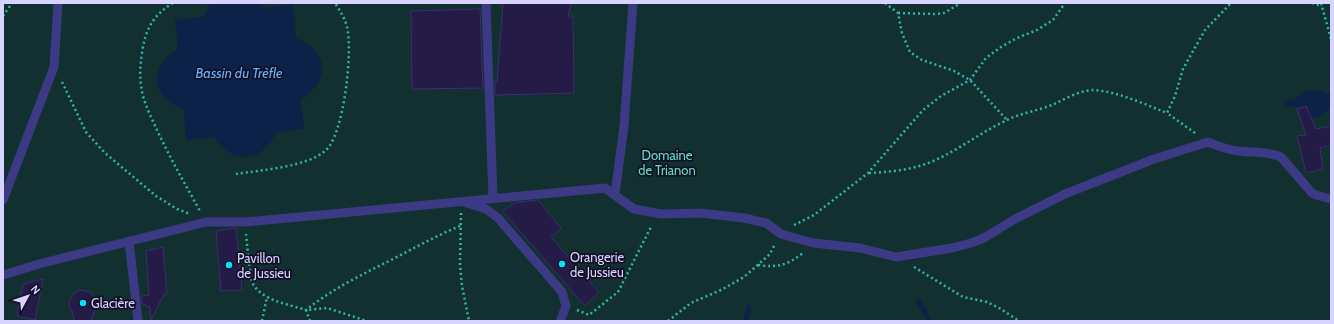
<svg xmlns="http://www.w3.org/2000/svg" width="1334" height="324" font-family="Cabin,sans-serif">
<rect width="100%" height="100%" fill="#130f26"/>
<rect fill="#12302f" x="3" y="3" width="1328" height="318"/>
<g fill="#0c2248">
<path d="M212,3H260L264,8L293,4L296,38C329,51 331,81 301,99L304,129L276,132C263,163 232,165 214,137L186,140L184,109C151,98 148,67 178,49L175,20L204,17L208,7Z"/>
<path d="M1306,91H1323L1325,93L1331,92L1330,107C1307,135 1304,100 1285,107L1284,101L1295,99Z"/>
</g>
<g fill="none" stroke-linecap="round" stroke-linejoin="round">
<g stroke="#0c2248" stroke-width="4.5">
<path d="M918,301L925,312L929,321"/>
<path d="M747,321L746,318L749,307"/>
</g>
</g>
<g fill="#241b47" stroke="#3b2d73">
<path d="M503,3H571L568,16H573L574,93L495,95V81H497Z"/>
<path d="M480,9L483,88L412,89L411,11Z"/>
<path d="M1306,106L1316,129L1331,126V145L1320,148L1323,169L1306,173L1297,136L1306,135L1297,109Z"/>
<path d="M538,200L561,228L551,237L599,292L585,306L503,212L514,203Z"/>
<path d="M236,228L242,290L221,291L216,231Z"/>
<path d="M163,247L167,294H164L151,320L150,307L142,304L141,296L149,295L146,251Z"/>
<path d="M43,279L35,320L17,316L23,284Z"/>
<path d="M81,290L90,292L95,298L96,307L91,321H74L73,314L69,305L70,300L74,293Z"/>
</g>
<g fill="none" stroke-linecap="round" stroke-linejoin="round">
<g stroke="#2fb8b0" stroke-width="2.5" stroke-dasharray="2 3" stroke-linecap="butt">
<path d="M173,3C153,15 145,30 142,53C140,67 139,81 143,96C146,107 152,119 157,130C170,158 185,184 200,211"/>
<path d="M885,3L898,13L902,33L910,52L922,60L954,71L970,80L1007,120"/>
<path d="M1312,3L1322,6"/>
<path d="M1321,3L1331,39"/>
<path d="M898,13L935,14L944,13L961,3"/>
<path d="M3,16L12,3"/>
<path d="M62,82L86,132L105,153L156,196L177,209L190,214"/>
<path d="M1195,133L1167,113L1175,96L1183,69L1193,51L1205,30L1231,3"/>
<path d="M869,173C890,172 911,170 931,162C957,151 980,133 1005,121C1020,113 1037,111 1052,105C1065,99 1080,90 1094,90C1119,92 1144,104 1167,113"/>
<path d="M236,174C261,170 306,167 325,151C344,136 353,51 347,27C345,18 340,11 335,3"/>
<path d="M461,213L460,265L462,286L469,321"/>
<path d="M794,225L814,215L868,173L923,110L941,96L970,80L986,58L1001,47L1017,38L1037,30L1053,20L1065,3"/>
<path d="M246,234C247,243 250,279 253,284C263,301 288,304 306,310C332,289 363,274 393,259C416,247 438,235 462,225"/>
<path d="M758,265C777,268 788,265 803,253"/>
<path d="M914,267L963,297L987,302L1001,309L1019,321"/>
<path d="M577,310L589,315L618,292L652,225"/>
<path d="M262,321L267,297"/>
<path d="M310,321L306,310L327,308L367,321"/>
<path d="M668,321L691,303L721,290L744,277L770,254L775,244"/>
</g>
<g stroke="#3d3a85" stroke-width="9">
<path d="M486,3L493,197"/>
<path d="M615,194L624,126L633,3"/>
<path d="M3,200L54,67L58,3"/>
<path d="M464,202L486,209L498,218L562,292L566,306L561,319"/>
<path d="M129,241L138,321"/>
<path d="M3,275L39,264L206,222H245L605,188L634,209L661,214L700,213L744,218L766,223L781,234L813,243L860,248L896,257L952,248L971,243L984,238L1015,219L1065,194L1154,159L1208,142C1218,146 1227,150 1238,151C1252,153 1268,151 1281,157L1312,193L1316,195L1331,199"/>
</g>
</g>
<g fill="#00e5ff" stroke="#130f26" stroke-width="1.5">
<circle cx="562" cy="264" r="4"/>
<circle cx="229" cy="265" r="4"/>
<circle cx="83" cy="303" r="4"/>
</g>
<g text-anchor="middle" dominant-baseline="central" stroke-width="3.5" stroke-linejoin="round" paint-order="stroke">
<g font-size="13" fill="#5fe0c0" stroke="#130f26">
<text x="667" y="155">Domaine<tspan x="667" dy="15">de Trianon</tspan></text>
</g>
<g font-size="13" fill="#d9d4ff" stroke="#130f26" text-anchor="start">
<text x="570" y="257">Orangerie<tspan x="570" dy="15">de Jussieu</tspan></text>
<text x="237" y="258">Pavillon<tspan x="237" dy="15">de Jussieu</tspan></text>
<text x="91" y="303">Glacière</text>
</g>
<g font-size="14" font-style="italic" fill="#62b6ff" stroke="#130f26">
<text x="239" y="73">Bassin du Trèfle</text>
</g>
</g>
<rect width="1334" height="324" fill="none" stroke="#d9d4ff" stroke-width="8"/>
<g transform="translate(28 296) rotate(50)" stroke="#130f26" stroke-width="3" paint-order="stroke">
<path d="M0-3L7 15L0 10L-7 15Z" fill="#d9d4ff"/>
<text y="-6" font-size="11" font-weight="bold" text-anchor="middle" fill="#d9d4ff">N</text>
</g>
</svg>
